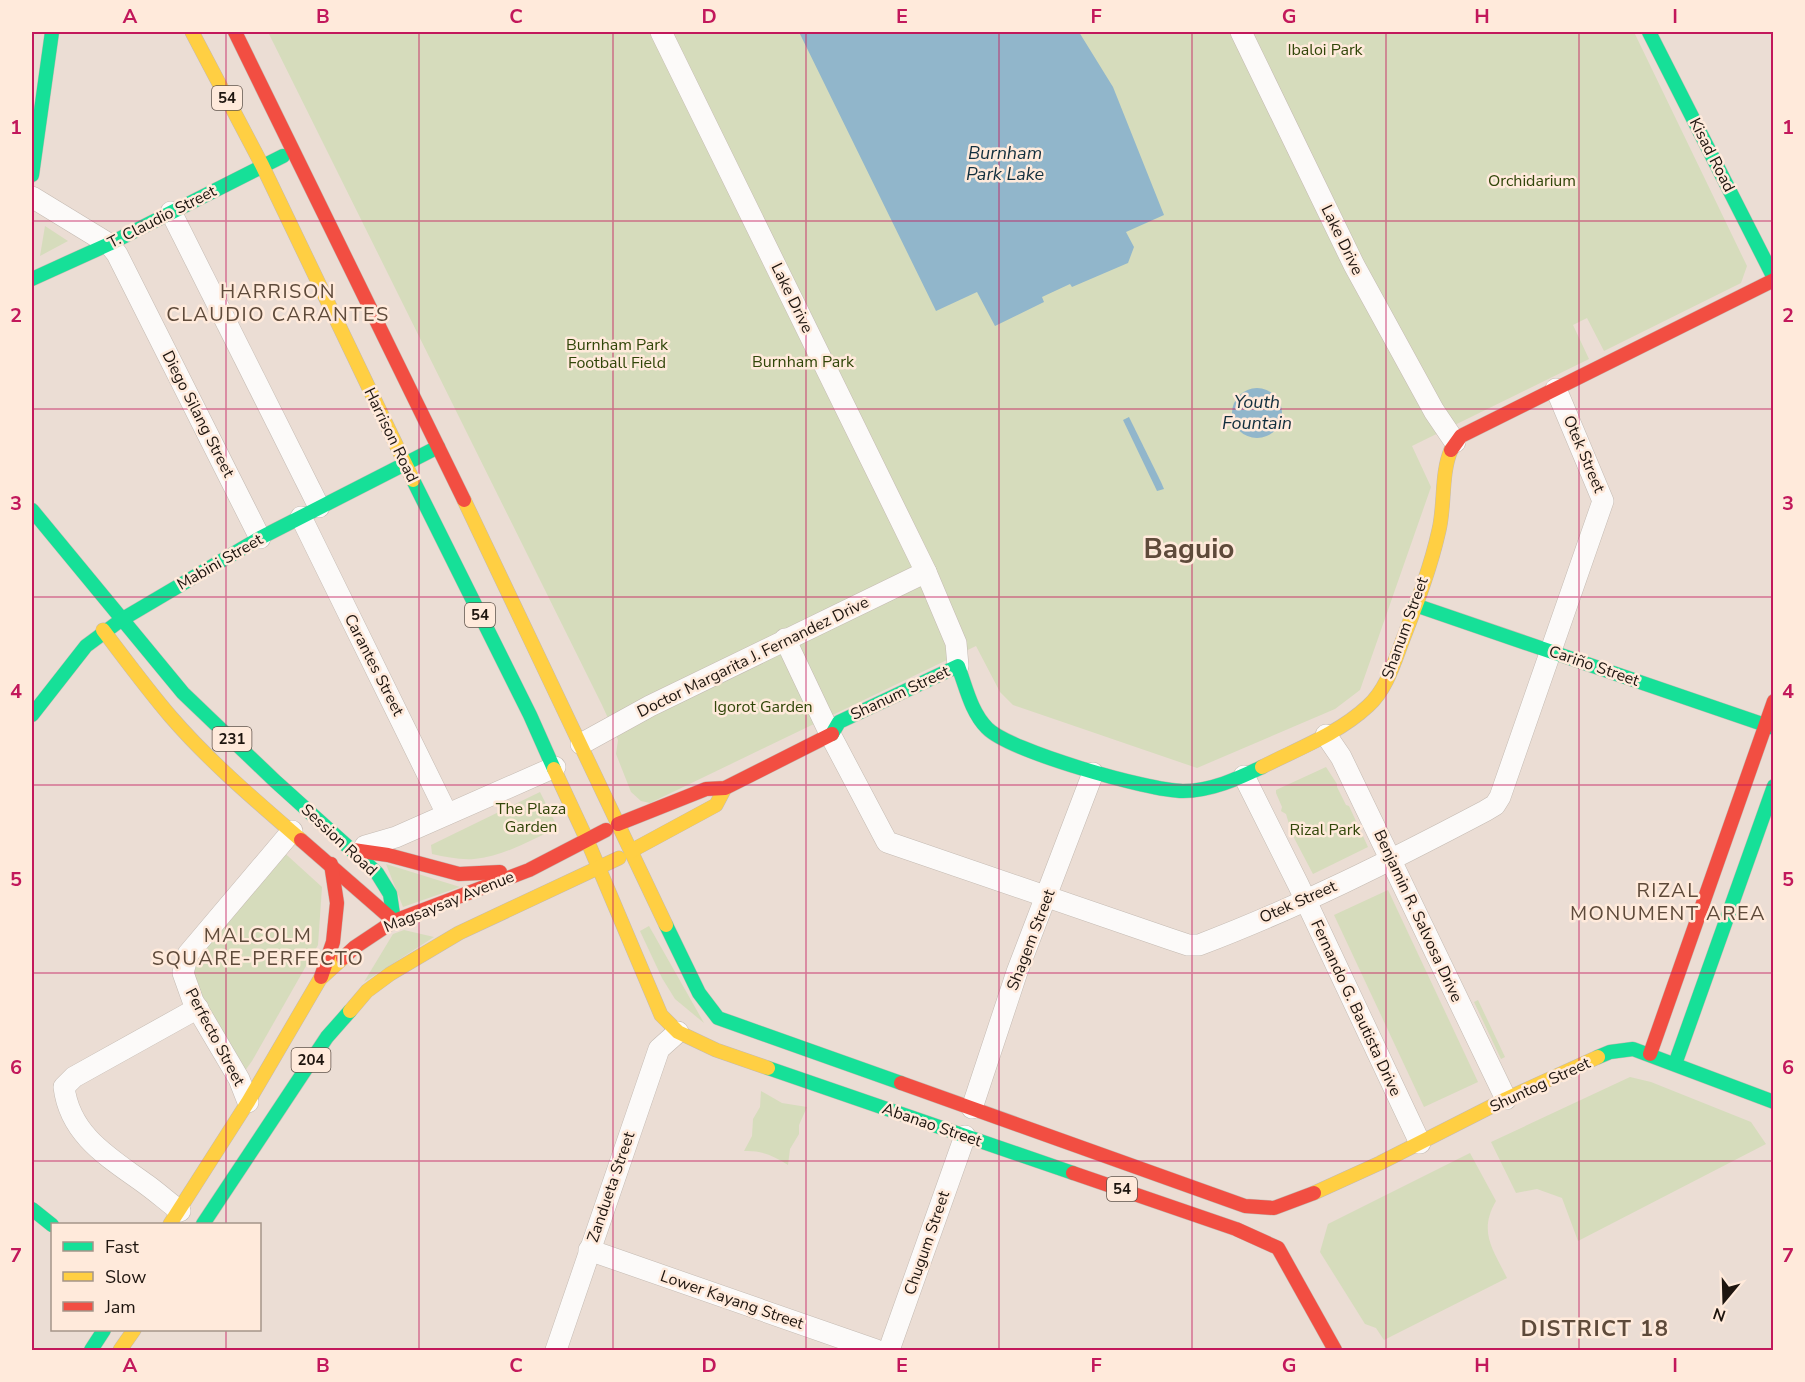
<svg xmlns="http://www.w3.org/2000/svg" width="1805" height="1382" font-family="'Nunito Sans',sans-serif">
<rect width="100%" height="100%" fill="#ebddd4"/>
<g fill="#d6dcbc">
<path d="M268,32H1634L1747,266L1741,283L1604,351L1587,318L1573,325L1589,359L1412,446L1431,487L1360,690L1335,709L1197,768L1013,705L1000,692L976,646L650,803L641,801L631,792L616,754L618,740L602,705Z"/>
<path d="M45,226L68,241L40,256Z"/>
<path d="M1326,767L1337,784V787L1346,805L1349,806L1368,847L1313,874L1292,834L1286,814L1281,811L1282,807L1276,793V790Z"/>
<path d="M540,792L558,828C532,839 503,857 474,859C460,860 446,857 432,854L431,845Z"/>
<path d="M278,847L322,887L318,945L252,1061L239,1079L198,1008L188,954Z"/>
<path d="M386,864L460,887L403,907Z"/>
<path d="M1388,890L1478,1082L1424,1107L1334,915Z"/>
<path d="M649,926L704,1023L675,999L662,978L640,931Z"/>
<path d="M404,930L434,937L364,982L393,934Z"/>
<path d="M1478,1000L1505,1057L1501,1059L1474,1002Z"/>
<path d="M1630,1077L1651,1082L1751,1122L1766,1144L1578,1241L1562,1198L1537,1189L1516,1193L1491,1142Z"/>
<path d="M761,1091L782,1103L807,1107L799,1125V1134L790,1149L788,1165C774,1156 761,1150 744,1151L752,1136L753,1119L760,1107Z"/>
<path d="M1470,1153L1496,1201C1478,1232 1493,1249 1507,1278L1384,1340L1376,1328L1365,1324L1320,1252L1328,1224Z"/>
</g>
<g fill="#91b6cb">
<path d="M799,32H1079L1113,87L1164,215L1126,232L1134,247L1128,263L1072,287L1070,284L1042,297L1044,302L995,326L977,292L936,311Z"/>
<circle cx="1257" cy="413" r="25"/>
<path d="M1129,417L1161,482L1164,489L1157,491L1123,420Z"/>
</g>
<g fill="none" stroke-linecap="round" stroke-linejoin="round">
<defs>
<g id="street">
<path d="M661,32L926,572L956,643L958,666"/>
<path d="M1241,32L1354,265L1434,411L1455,442"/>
<path d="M32,197L109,244L117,254L260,538"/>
<path d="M171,212L319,507"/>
<path d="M301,517L447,814"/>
<path d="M785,639L831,736L887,842L1170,939L1188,945H1199C1297,908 1392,860 1485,811L1495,805L1500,797L1603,501L1556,389"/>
<path d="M1326,735L1341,757L1506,1099"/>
<path d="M581,744L650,706L926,572"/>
<path d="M1244,776L1298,884L1420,1143"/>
<path d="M365,846L396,837L555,767"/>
<path d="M248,1102L239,1079L193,1001L183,973L188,954L292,831"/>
<path d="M972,1108L1017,972L1093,773"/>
<path d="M180,1211C168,1202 158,1193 147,1185C110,1158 70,1136 64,1087L74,1077L198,1008"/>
<path d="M589,1250L876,1350"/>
<path d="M556,1350L659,1049L678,1032"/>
<path d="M889,1350L965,1136"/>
</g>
<g id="fast">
<path d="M1649,32L1774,278"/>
<path d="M32,175L52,32"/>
<path d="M32,279L109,244L283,156"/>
<path d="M413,480L530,715L554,769"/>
<path d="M32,510L183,693L275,781L377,873L390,894L394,921"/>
<path d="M1415,605L1774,728"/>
<path d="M32,715L86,646L121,620L260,538L438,447"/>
<path d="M832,734L839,722L958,666C966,687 971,712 987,728C1009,751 1149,791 1183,791C1211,791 1237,779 1262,767"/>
<path d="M666,925L699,993L718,1018L901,1083"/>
<path d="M1598,1057L1610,1052L1633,1049L1774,1102"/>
<path d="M1675,1064L1774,786"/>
<path d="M768,1068L1073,1173"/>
<path d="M32,1209L52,1225"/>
<path d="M203,1224L327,1037L350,1011"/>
<path d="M91,1350L104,1330"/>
</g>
<g id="slow">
<path d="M192,32L262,165L413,480"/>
<path d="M464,500L666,925"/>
<path d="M103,630C125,659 147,689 171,717C210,762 256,801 301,840"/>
<path d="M1262,767C1297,749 1338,734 1368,706C1388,688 1395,659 1405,634C1418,600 1431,566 1439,530C1445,505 1441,473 1451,450"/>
<path d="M554,769L587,840L661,1015L678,1032L716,1050L768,1068"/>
<path d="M631,851L716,805L725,788"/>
<path d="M350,1011L367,991L390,974L459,933L619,858"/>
<path d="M1314,1193L1380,1163L1506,1099L1598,1057"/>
<path d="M170,1224L248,1102L320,979L343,958"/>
<path d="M120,1350L134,1330"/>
</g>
<g id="jam">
<path d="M235,32L464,500"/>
<path d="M1451,450L1461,436L1774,280"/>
<path d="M618,824L706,789L725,788L832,734"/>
<path d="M301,840L394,921"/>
<path d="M353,850L388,855L459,874L500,872"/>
<path d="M343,958L355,947L394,921L529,870L606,830"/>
<path d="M321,977L333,942L337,903L331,864"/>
<path d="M1650,1054L1774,701"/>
<path d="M901,1083L1245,1206L1274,1208L1314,1193"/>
<path d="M1073,1173L1236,1229L1278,1248L1335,1350"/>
</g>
</defs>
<use href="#street" stroke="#c4bab2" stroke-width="22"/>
<use href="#fast" stroke="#c4bab2" stroke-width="15"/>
<use href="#slow" stroke="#c4bab2" stroke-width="15"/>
<use href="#jam" stroke="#c4bab2" stroke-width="15"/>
<use href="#street" stroke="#fcfaf9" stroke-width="21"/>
<use href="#fast" stroke="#16e098" stroke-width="14"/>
<use href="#slow" stroke="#ffcf43" stroke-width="14"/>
<use href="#jam" stroke="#f24e42" stroke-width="14"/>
</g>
<path fill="none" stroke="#c2185b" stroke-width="1.5" stroke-opacity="0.55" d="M226,32V1224M419,32V1350M613,32V1350M806,32V1350M999,32V1350M1192,32V1350M1386,32V1350M1579,32V1350M32,221H1774M32,409H1774M32,597H1774M32,785H1774M32,973H1774M32,1161H1774M226,1330V1350"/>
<g text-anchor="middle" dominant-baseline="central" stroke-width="5" stroke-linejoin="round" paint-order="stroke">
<g fill="#ffeadb" stroke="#62554c" stroke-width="1.5">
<rect x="212" y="86" width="30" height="24" rx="4.5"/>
<rect x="465" y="603" width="30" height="24" rx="4.5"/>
<rect x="212.5" y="727" width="39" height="24" rx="4.5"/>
<rect x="291.5" y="1048" width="39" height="24" rx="4.5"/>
<rect x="1107" y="1177" width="30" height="24" rx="4.5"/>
</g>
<g font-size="15" font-weight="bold" fill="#1e150f">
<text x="227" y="98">54</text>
<text x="480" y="615">54</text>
<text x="232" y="739">231</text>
<text x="311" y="1060">204</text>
<text x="1122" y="1189">54</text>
</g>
<g font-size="16" fill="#314609" stroke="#ffeadb">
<text x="1325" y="50">Ibaloi Park</text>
<text x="1532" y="181">Orchidarium</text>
<text x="617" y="345">Burnham Park<tspan x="617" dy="18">Football Field</tspan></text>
<text x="803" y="362">Burnham Park</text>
<text x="763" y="707">Igorot Garden</text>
<text x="531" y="809">The Plaza<tspan x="531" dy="18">Garden</tspan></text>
<text x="1325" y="830">Rizal Park</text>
</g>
<g font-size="16" fill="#1e150f" stroke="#ffeadb">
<text transform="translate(1712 155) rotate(63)">Kisad Road</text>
<text transform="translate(162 217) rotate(-27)">T. Claudio Street</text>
<text transform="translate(1342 240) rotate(64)">Lake Drive</text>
<text transform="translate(792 298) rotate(64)">Lake Drive</text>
<text transform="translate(198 414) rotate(63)">Diego Silang Street</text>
<text transform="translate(391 435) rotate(64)">Harrison Road</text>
<text transform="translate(1584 454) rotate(67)">Otek Street</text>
<text transform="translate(220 562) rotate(-30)">Mabini Street</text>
<text transform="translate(1405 628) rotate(-70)">Shanum Street</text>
<text transform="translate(753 657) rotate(-26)">Doctor Margarita J. Fernandez Drive</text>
<text transform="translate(374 665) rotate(63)">Carantes Street</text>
<text transform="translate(1594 666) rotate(19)">Cariño Street</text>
<text transform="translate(900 693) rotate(-25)">Shanum Street</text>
<text transform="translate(339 840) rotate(43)">Session Road</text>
<text transform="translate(449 902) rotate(-22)">Magsaysay Avenue</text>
<text transform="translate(1298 902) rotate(-24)">Otek Street</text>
<text transform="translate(1418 916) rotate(65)">Benjamin R. Salvosa Drive</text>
<text transform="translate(1031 940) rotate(-69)">Shagem Street</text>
<text transform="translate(1356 1008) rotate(65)">Fernando G. Bautista Drive</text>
<text transform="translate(215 1037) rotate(62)">Perfecto Street</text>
<text transform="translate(1540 1085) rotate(-25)">Shuntog Street</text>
<text transform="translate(932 1125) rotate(19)">Abanao Street</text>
<text transform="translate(611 1187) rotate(-71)">Zandueta Street</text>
<text transform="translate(927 1243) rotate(-71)">Chugum Street</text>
<text transform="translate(732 1300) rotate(19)">Lower Kayang Street</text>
</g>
<g font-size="18" font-style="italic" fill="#122f3e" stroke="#ffeadb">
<text x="1005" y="153">Burnham<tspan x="1005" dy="21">Park Lake</tspan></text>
<text x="1257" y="402">Youth<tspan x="1257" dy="21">Fountain</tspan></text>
</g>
<g font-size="20" letter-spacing="1.5" fill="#5e4a3a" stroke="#ffeadb">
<text x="278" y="291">HARRISON<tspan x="278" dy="23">CLAUDIO CARANTES</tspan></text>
<text x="1668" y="890">RIZAL<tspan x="1668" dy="23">MONUMENT AREA</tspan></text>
<text x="258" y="935">MALCOLM<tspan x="258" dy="23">SQUARE-PERFECTO</tspan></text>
</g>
<g font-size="22" font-weight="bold" letter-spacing="1.5" fill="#5e4a3a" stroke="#ffeadb">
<text x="1595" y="1329">DISTRICT 18</text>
</g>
<g font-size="28" font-weight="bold" fill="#5e4a3a" stroke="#ffeadb">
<text x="1189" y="549">Baguio</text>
</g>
</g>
<rect width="1805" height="1382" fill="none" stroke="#ffeadb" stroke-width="66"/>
<rect x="51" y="1223" width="210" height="108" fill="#ffeadb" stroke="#a59589" stroke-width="1.5"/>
<rect x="63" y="1242" width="30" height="9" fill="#16e098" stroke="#a59589" stroke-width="1.5"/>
<text x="105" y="1253" font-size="18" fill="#1e150f">Fast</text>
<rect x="63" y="1272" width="30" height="9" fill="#ffcf43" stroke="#a59589" stroke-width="1.5"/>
<text x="105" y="1283" font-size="18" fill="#1e150f">Slow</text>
<rect x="63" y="1302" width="30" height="9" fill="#f24e42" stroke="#a59589" stroke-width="1.5"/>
<text x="105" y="1313" font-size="18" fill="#1e150f">Jam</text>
<g transform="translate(1724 1301) rotate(199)" stroke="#ffeadb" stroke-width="4.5" paint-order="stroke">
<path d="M0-4.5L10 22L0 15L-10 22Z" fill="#1e150f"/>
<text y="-9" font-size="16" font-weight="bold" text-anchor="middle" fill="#1e150f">N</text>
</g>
<rect x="33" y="33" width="1739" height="1316" fill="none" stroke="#c2185b" stroke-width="2"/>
<g font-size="20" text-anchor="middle" font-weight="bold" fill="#c2185b">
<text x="130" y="23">A</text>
<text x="323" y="23">B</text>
<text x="516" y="23">C</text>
<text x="709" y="23">D</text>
<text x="902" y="23">E</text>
<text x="1096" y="23">F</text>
<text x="1289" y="23">G</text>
<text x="1482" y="23">H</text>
<text x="1675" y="23">I</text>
<text x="16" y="134">1</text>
<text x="1788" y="134">1</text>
<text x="16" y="322">2</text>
<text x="1788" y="322">2</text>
<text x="16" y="510">3</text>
<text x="1788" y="510">3</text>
<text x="16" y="698">4</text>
<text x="1788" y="698">4</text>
<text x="16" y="886">5</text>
<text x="1788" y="886">5</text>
<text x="16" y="1074">6</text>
<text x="1788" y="1074">6</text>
<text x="16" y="1262">7</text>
<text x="1788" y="1262">7</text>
<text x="130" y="1372">A</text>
<text x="323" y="1372">B</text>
<text x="516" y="1372">C</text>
<text x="709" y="1372">D</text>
<text x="902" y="1372">E</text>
<text x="1096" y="1372">F</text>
<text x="1289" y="1372">G</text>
<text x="1482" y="1372">H</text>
<text x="1675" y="1372">I</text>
</g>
</svg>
